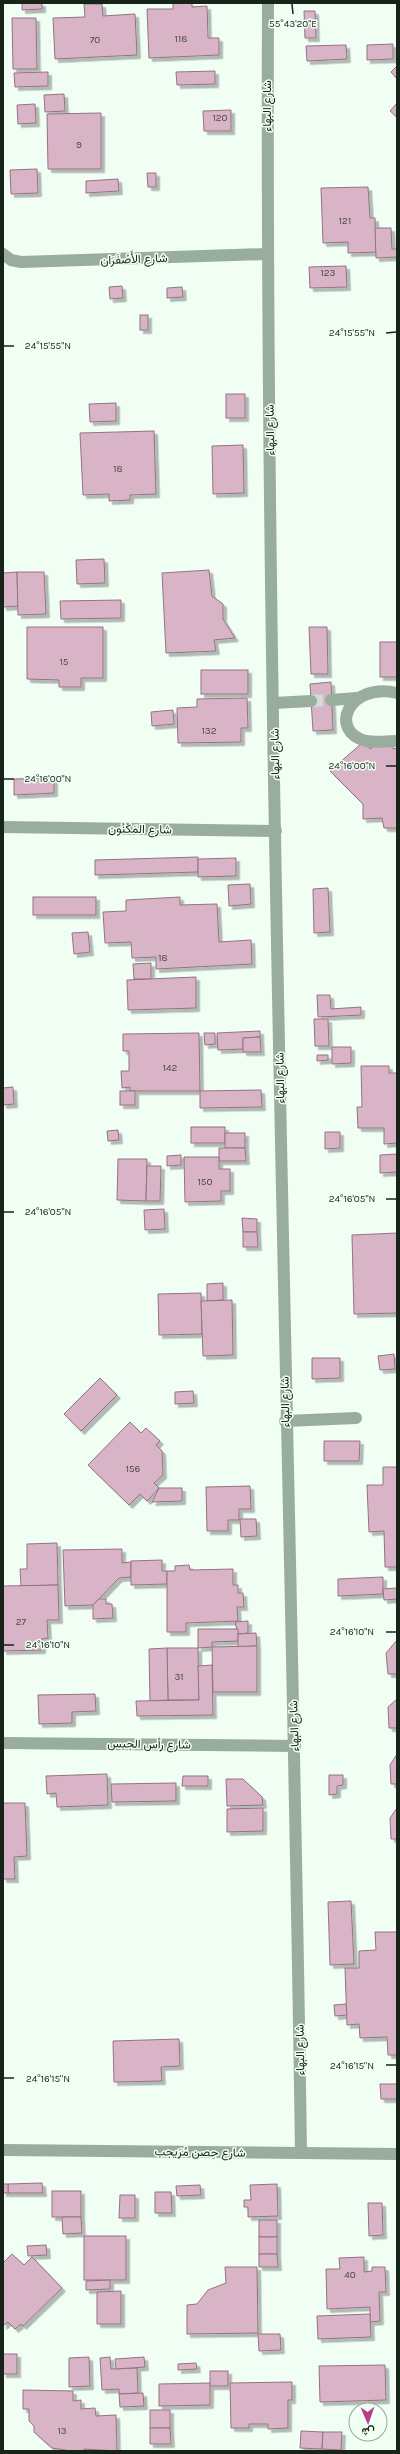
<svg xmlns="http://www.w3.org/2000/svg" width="400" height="2454" font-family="Karla,Vazirmatn,sans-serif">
<defs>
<filter id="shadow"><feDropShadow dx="3.5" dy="3.5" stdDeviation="0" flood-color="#0004"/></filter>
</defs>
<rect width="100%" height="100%" fill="#f0fef3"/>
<g fill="#d9b4c6" stroke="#947283" filter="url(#shadow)">
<path d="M22,3H42V9L22,10Z"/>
<path d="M173,3H192V7L207,6L208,38H219V55L149,58L147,9H173Z"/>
<path d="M84,4H102L103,16L135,14L137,55L55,59L53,18L85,17Z"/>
<path d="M304,11H315L316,38H305Z"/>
<path d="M12,18H36L37,69H13Z"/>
<path d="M393,44V59L367,60V45Z"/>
<path d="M346,45L347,59L307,61L306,46Z"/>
<path d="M397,66V79L391,72Z"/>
<path d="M215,71V84L177,85L176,72Z"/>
<path d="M48,72V86L15,87L14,73Z"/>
<path d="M64,94L65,111L45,112L44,95Z"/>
<path d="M397,103V117L390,111Z"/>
<path d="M35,104L36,123L18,124L17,105Z"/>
<path d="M231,110V131H204L203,111Z"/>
<path d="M101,113V169H48L47,114Z"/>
<path d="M37,169L38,193L11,194L10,170Z"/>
<path d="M147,173H156V187H148Z"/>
<path d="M118,179L119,191L86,193V181Z"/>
<path d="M368,187L370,218H375L376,252L348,253V242L323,243L321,188Z"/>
<path d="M375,228H391L392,249H397V257L376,258Z"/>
<path d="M346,266L347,287L310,288L309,267Z"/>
<path d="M122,286L123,298L110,299L109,287Z"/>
<path d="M182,287L183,297L167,298V288Z"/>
<rect x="140" y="315" width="8" height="15"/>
<rect x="226" y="394" width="19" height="24"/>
<path d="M116,403V421L90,422L89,404Z"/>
<path d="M154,431L156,494L130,495V500L109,501V494L83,495L80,433Z"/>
<path d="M243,445L244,493L213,494L212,446Z"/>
<path d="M104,559L105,583L77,584L76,560Z"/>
<path d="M209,570L212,596L223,604V619L235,638L214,640L216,651L166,653L162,573Z"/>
<path d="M17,572L18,606L3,607V573Z"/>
<path d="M17,572H44L46,614L18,615Z"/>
<path d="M121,600V618L61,619L60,601Z"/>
<path d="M27,627H103V678H81V687H59V680L27,679Z"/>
<path d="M309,627H327L328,674H311Z"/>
<rect x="380" y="642" width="17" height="35"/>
<rect x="201" y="670" width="47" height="24"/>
<path d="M331,682L333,730L313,731L310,684Z"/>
<path d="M247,698L248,728H241V742L178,743L177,708L197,707V699Z"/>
<path d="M173,710L174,724L152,726L151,712Z"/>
<path d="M362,743L371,749L372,743L393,746V749L397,748V828H384L382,818L363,819V804L330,771Z"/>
<path d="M54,778V793L14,795V779Z"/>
<path d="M198,857V872L95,875V860Z"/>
<path d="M236,858V876L198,877V859Z"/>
<path d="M250,884L251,904L229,906L228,885Z"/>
<path d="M328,888L330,932L314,933L313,889Z"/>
<rect x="33" y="897" width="63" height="18"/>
<path d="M180,897V905L217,904L219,942L251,940L252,964L156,969V957L132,958L131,942L105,943L103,912L126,911V900Z"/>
<path d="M88,932L90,952L74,954L72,933Z"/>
<path d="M151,963V979H134L133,964Z"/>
<path d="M196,977V1008L128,1010L127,980Z"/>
<path d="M317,995H330L331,1009L361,1007V1015L318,1017Z"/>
<path d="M314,1019H328L329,1046H315Z"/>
<path d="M260,1031V1037L243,1038V1049L218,1050L217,1033Z"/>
<path d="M199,1033L200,1091H130V1087L122,1088L121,1071H129V1051H123V1034Z"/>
<path d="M204,1033H215V1044L205,1045Z"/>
<path d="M260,1037L261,1052H243V1038Z"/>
<path d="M332,1047H351V1063L332,1064Z"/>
<path d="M317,1055H328V1060L317,1061Z"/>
<path d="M361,1066H389V1073H397V1143L384,1144V1128H358L357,1107H362Z"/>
<path d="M13,1087L14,1104L3,1105V1088Z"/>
<path d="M261,1090L262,1107L200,1108V1091Z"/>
<rect x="120" y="1091" width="15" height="14"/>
<rect x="191" y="1127" width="34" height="16"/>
<path d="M118,1130L119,1140L108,1141L107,1131Z"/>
<path d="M325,1132H340V1148L325,1149Z"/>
<rect x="225" y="1133" width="20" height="15"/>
<path d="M219,1148H245L246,1161H219Z"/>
<path d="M397,1154V1172L380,1173V1155Z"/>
<path d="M181,1155V1165L167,1166V1156Z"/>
<path d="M184,1157H219V1169H230V1191H221V1201L185,1202Z"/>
<path d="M118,1159H147L146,1201L117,1200Z"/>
<path d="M147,1166H161L160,1201H146Z"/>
<path d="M164,1209L165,1229L145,1230L144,1210Z"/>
<path d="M242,1218L257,1219V1232H243Z"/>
<path d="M243,1232H257L258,1247H243Z"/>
<path d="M397,1233V1313L354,1314L352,1235Z"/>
<path d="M223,1283V1300L207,1301V1284Z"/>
<path d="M201,1293L202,1334L159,1335L158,1294Z"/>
<path d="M232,1300L233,1355L203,1356L201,1301Z"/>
<path d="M394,1354L395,1369L380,1370L378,1356Z"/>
<path d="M312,1358H340V1378L312,1379Z"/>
<path d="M100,1378L117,1395L81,1431L64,1414Z"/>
<path d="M193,1391L194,1403L175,1404V1392Z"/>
<path d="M130,1422L141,1433L146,1428L160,1441L156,1445L162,1451L163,1475L154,1483L159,1488L147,1501L140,1494L129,1505L88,1465Z"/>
<path d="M324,1441H360L359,1461H324Z"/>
<path d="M383,1467H397V1567H385L384,1531L369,1532L367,1485H383Z"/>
<path d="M250,1486L251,1509H239V1520H228V1531H207L206,1487Z"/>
<path d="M159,1488H182V1501L152,1502Z"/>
<path d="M240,1519H256L257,1536L241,1537Z"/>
<path d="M57,1543L58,1585L21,1586L20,1569H27V1544Z"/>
<path d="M122,1549V1563L131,1562V1577L119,1578L93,1605L65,1606L63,1550Z"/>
<path d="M162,1560V1571H167V1584L131,1585V1561Z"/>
<path d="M189,1565L190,1570L233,1569V1585H238V1593H243L244,1607H237L238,1621L186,1623V1632H167V1571H175V1566Z"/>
<path d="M383,1577V1594L338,1596V1579Z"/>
<path d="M58,1585L59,1620H47L48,1638L42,1639V1650L3,1651V1586Z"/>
<path d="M397,1588V1599L384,1600L383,1589Z"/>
<path d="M99,1599H106V1604H112L113,1618L93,1619V1605Z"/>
<path d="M248,1621V1633L238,1634L235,1622Z"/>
<path d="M198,1629H238V1641L212,1642V1647L198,1648Z"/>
<path d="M256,1633L257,1646L238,1647V1634Z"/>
<path d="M397,1640V1674H388L386,1653Z"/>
<path d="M257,1646V1692H213L212,1647Z"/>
<path d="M167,1648H198L199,1700H168Z"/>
<path d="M167,1648L168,1700L150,1701L149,1649Z"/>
<path d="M212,1665L213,1715L137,1716L136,1701L199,1700L198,1666Z"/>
<path d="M95,1694L96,1711L72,1712V1723L39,1724L38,1695Z"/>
<path d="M397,1699V1728H389L388,1707Z"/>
<path d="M397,1754V1784H391L390,1765Z"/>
<path d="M107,1774L108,1805L57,1807L56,1793L47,1794L46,1776Z"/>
<path d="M329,1775H343V1785L337,1786V1794L329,1795Z"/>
<path d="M183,1776H208V1786H182Z"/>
<path d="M226,1779H243L262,1797L263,1805L227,1806Z"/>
<path d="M176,1783V1801L112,1802L111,1784Z"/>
<path d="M3,1803H25L27,1856L14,1857L15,1879H3Z"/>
<path d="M263,1808V1831L227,1832V1809Z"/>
<path d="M397,1808V1839H391L390,1818Z"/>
<path d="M351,1901L354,1964L330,1965L328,1902Z"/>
<path d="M375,1932H397V2055H388L387,2037L360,2038L359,2024L347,2025L345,1968H359V1951L376,1950Z"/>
<path d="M346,2004L347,2015L335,2016L334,2005Z"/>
<path d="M179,2039L180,2066L161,2067L162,2081L114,2082L113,2041Z"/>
<path d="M380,2084H397V2099H381Z"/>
<path d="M42,2183L43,2193H8V2184Z"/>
<rect x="3" y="2184" width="5" height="9"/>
<path d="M277,2184L278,2216L248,2217V2207H244V2200H251L250,2185Z"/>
<path d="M200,2185L201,2195L177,2196L176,2186Z"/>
<rect x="52" y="2191" width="29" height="26"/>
<path d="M155,2192H171L172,2213H155Z"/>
<path d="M120,2195H135V2218H119Z"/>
<path d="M368,2203H382L383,2235L369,2236Z"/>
<path d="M62,2217H81L82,2233L63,2234Z"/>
<rect x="259" y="2220" width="18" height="17"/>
<rect x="84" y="2236" width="42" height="44"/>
<rect x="259" y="2237" width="18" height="17"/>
<path d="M46,2245L47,2255L28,2256L27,2246Z"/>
<path d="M12,2254L24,2265L32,2257L62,2288L23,2326L21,2324L15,2329L8,2322L3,2326V2263Z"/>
<path d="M259,2254H277L278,2267H259Z"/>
<path d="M364,2257V2272L372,2271V2267H385L386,2292H379L380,2321L370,2322V2307L327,2309L326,2269H340L339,2258Z"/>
<path d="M225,2267H257L258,2333L187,2334V2305L197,2304L208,2290L226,2283Z"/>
<path d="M110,2280V2289L86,2290V2281Z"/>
<path d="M121,2291V2324H97V2292Z"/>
<path d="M370,2314L371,2337L318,2339L317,2316Z"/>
<path d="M258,2334H280L281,2350L259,2351Z"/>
<rect x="3" y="2354" width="14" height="20"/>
<path d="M89,2357L90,2386L69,2387V2358Z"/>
<path d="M110,2357L111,2369L137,2368L138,2393L119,2394V2389L102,2390L100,2358Z"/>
<path d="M144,2357L145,2367L116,2369L115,2359Z"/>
<path d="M196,2363L197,2369L178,2370V2364Z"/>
<path d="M385,2365L386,2400L320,2402L319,2366Z"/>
<rect x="210" y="2371" width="18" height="15"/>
<path d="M292,2382V2400H288V2428L268,2429V2424H249V2428H231L230,2383Z"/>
<path d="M210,2383V2405L159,2406V2384Z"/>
<path d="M23,2390L73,2391V2401L81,2400V2409L95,2408L96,2416L116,2415L117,2451L84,2449V2451H71L52,2448L34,2432V2426L29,2421V2409H23Z"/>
<path d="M143,2393L144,2406L120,2407L119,2394Z"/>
<rect x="150" y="2410" width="20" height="18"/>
<path d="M150,2428H170L171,2444H150Z"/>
<path d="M301,2431L323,2432L322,2449L300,2448Z"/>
<path d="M323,2432H342L341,2450L322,2449Z"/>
</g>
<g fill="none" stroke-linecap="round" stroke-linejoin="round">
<path stroke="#cfddd2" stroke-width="12" stroke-dasharray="12 6" stroke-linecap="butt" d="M311,701L331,700"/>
<g stroke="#99ad9d" stroke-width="12">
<path d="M268,3C265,720 291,1437 301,2153"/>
<path d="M3,254L11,260L21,262L267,254"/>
<path d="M397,693C348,682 328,731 366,741C376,743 387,741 397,741"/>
<path d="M331,700L357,698"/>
<path d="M274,703L311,701"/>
<path d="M3,827L276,831"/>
<path d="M285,1421L356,1418"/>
<path d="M3,1743L295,1746"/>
<path d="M3,2150L397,2154"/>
</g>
</g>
<path fill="none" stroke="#17241a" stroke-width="1.5" d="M292,4L293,14M386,333L396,332M4,346H14M386,766H396M4,779H14M386,1199H396M4,1212H14M386,1632H396M4,1645H14M386,2065H396M4,2078H14"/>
<g text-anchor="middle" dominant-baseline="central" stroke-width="3" stroke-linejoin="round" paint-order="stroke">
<g font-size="10" fill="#484845">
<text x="181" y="39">118</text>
<text x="95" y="40">70</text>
<text x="220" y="118">120</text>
<text x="79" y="145">9</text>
<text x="345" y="221">121</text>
<text x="328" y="273">123</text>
<text x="118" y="469">18</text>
<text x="64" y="662">15</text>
<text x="209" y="731">132</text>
<text x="163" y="958">18</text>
<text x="170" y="1068">142</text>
<text x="205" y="1182">150</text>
<text x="133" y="1469">156</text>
<text x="21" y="1622">27</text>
<text x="179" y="1677">31</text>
<text x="350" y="2275">40</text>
<text x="62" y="2431">13</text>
</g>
<g font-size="12" fill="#17241a" stroke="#f0fef3">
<text transform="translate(267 106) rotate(-90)">شارع البهاء</text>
<text transform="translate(134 259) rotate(-2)">شارع الأَصْفَرَان</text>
<text transform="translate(270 430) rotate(-91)">شارع البهاء</text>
<text transform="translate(275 754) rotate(-91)">شارع البهاء</text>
<text transform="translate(140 829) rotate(1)">شارع المَكْنُون</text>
<text transform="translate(280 1078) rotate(-91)">شارع البهاء</text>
<text transform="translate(285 1402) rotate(-91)">شارع البهاء</text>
<text transform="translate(294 1726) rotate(-92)">شارع البهاء</text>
<text transform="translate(149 1744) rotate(1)">شارع رأس الجبس</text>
<text transform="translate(300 2050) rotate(-91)">شارع البهاء</text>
<text transform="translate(200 2152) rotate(1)">شارع حِصن مُرَيجب</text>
</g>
</g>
<g font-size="10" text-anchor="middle" fill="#17241a" stroke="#f0fef3" stroke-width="3" stroke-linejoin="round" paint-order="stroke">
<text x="293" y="27">55°43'20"E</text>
<text x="352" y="336">24°15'55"N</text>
<text x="48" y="349">24°15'55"N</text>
<text x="352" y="769">24°16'00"N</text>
<text x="48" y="782">24°16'00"N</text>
<text x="352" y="1202">24°16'05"N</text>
<text x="48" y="1215">24°16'05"N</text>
<text x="352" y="1635">24°16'10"N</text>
<text x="48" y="1648">24°16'10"N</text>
<text x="352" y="2069">24°16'15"N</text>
<text x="48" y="2082">24°16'15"N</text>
</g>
<rect width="400" height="2454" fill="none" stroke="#17241a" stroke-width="8"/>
<g transform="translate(368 2422) rotate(178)"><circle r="19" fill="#f0fef3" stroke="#99a79c"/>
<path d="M0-3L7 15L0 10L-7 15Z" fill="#ba3b88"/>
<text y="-6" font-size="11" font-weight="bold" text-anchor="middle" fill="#17241a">ش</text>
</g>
</svg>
